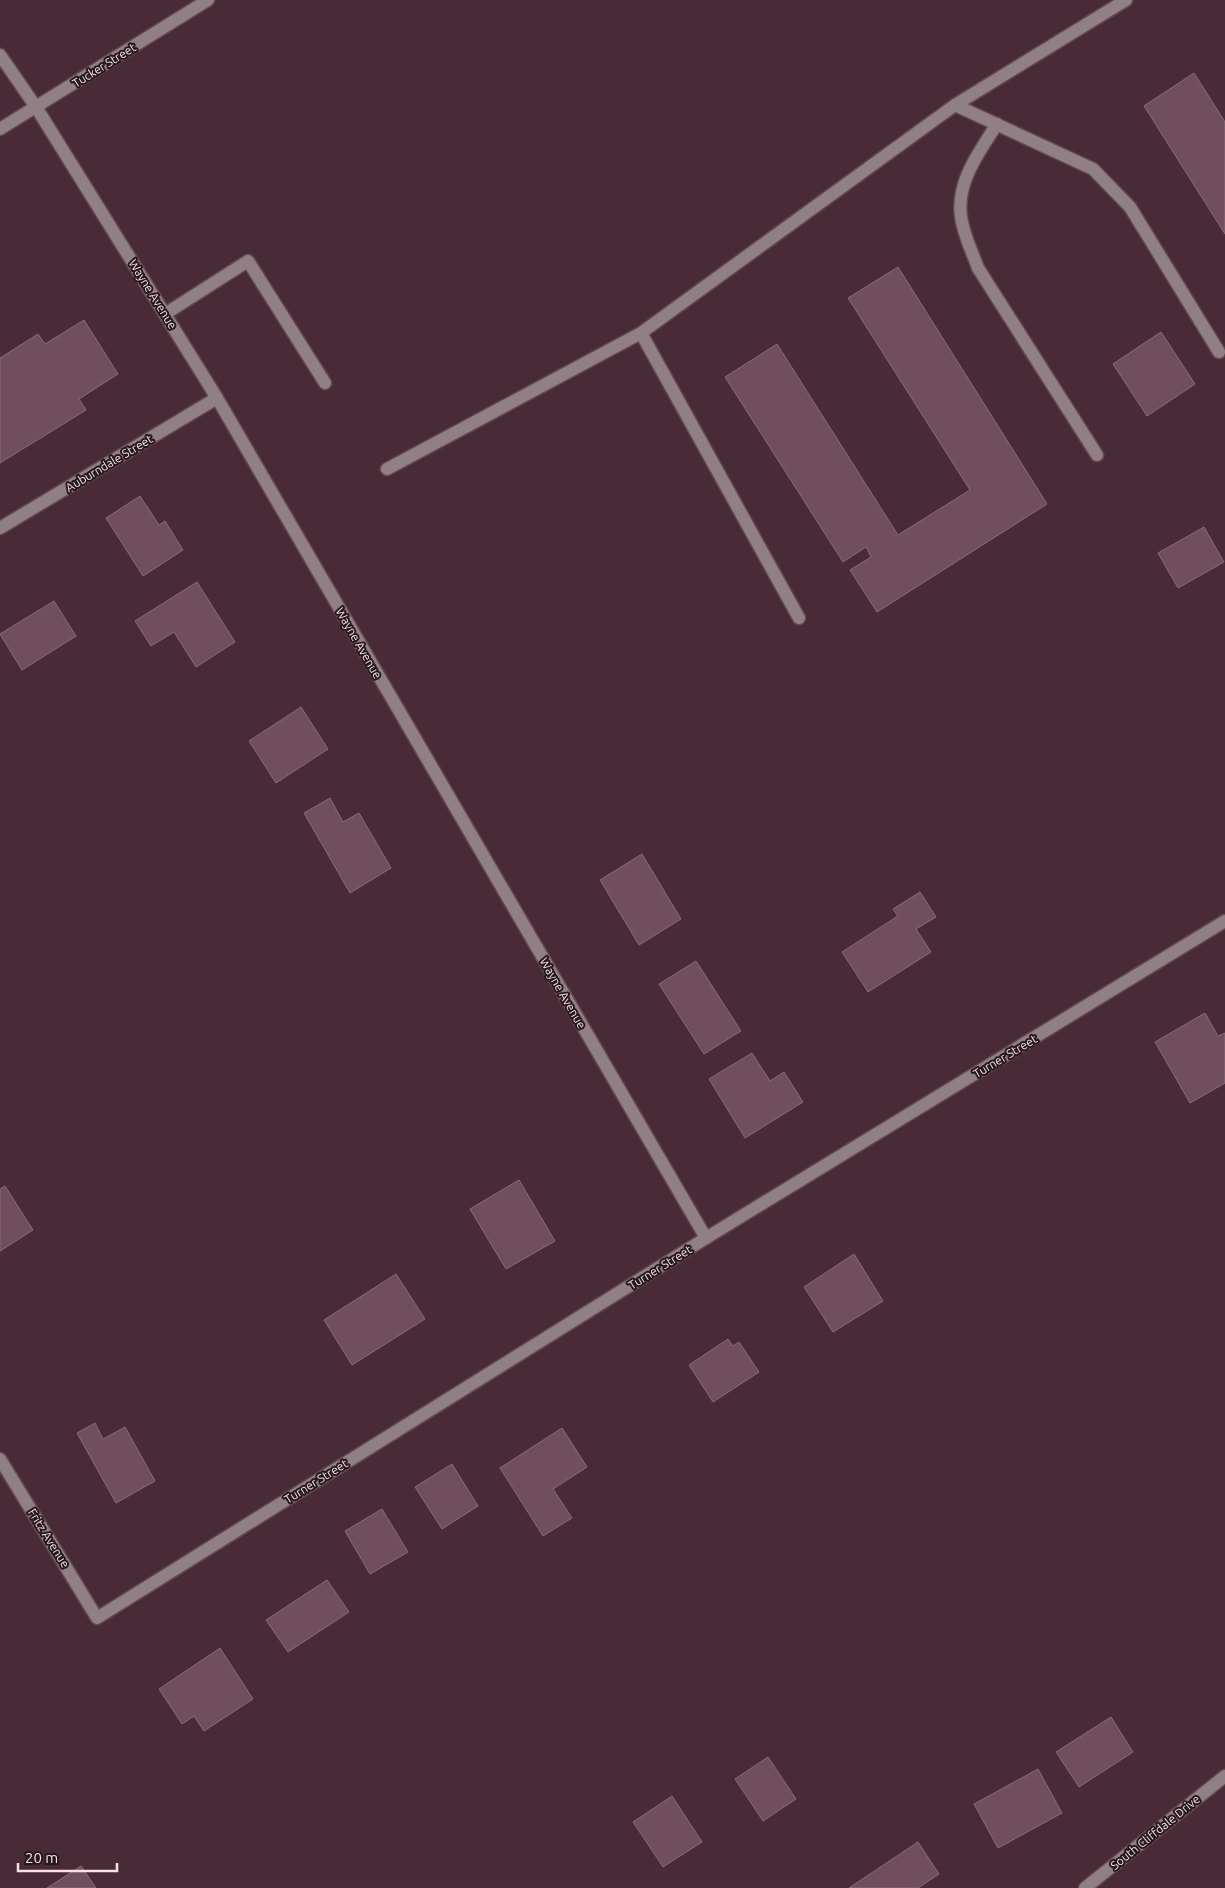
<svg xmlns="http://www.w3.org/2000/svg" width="1225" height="1888" font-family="Ubuntu,sans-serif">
<rect width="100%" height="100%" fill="#492a37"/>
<g fill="#704e5b" stroke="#8e6a78">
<path d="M1194,73L1225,122V234L1144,106Z"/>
<path d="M898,267L1047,504L877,612L850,570L871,557L866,547L843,562L725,377L777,344L898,535L970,490L848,298Z"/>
<path d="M84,320L118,374L79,399L86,410L0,463V358L38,334L45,344Z"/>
<path d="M1161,332L1195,384L1147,416L1113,364Z"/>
<path d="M140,496L159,525L165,521L183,550L143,576L106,518Z"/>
<path d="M1204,527L1224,562L1178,588L1158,553Z"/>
<path d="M197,582L235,642L196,667L174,632L151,646L135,621Z"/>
<path d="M54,601L76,636L22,670L0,634Z"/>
<path d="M301,707L328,749L276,783L249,741Z"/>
<path d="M330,798L343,822L359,813L391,868L350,893L304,813Z"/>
<path d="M642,854L681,919L639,945L600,880Z"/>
<path d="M920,892L936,917L916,929L931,952L868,992L842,952L898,916L893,909Z"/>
<path d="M696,961L741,1031L704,1054L659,984Z"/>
<path d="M1205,1013L1218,1036L1225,1033V1083L1190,1103L1155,1042Z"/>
<path d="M752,1053L770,1081L784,1072L803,1102L745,1138L709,1079Z"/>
<path d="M519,1180L555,1241L506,1269L470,1209Z"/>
<path d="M5,1186L33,1230L0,1251V1189Z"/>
<path d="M854,1254L883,1301L833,1332L804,1287Z"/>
<path d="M396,1274L425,1319L352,1365L324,1320Z"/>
<path d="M728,1339L733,1346L739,1342L759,1372L713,1402L689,1365Z"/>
<path d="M95,1423L103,1439L125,1427L155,1481L116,1503L77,1433Z"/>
<path d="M562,1428L587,1467L553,1489L572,1518L543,1536L500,1468Z"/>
<path d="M452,1464L478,1506L442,1529L415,1487Z"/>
<path d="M382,1509L408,1552L370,1574L345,1531Z"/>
<path d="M327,1580L349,1612L288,1652L266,1620Z"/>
<path d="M220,1648L253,1699L204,1731L194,1716L182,1724L159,1689Z"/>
<path d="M1111,1717L1133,1752L1079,1787L1056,1752Z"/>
<path d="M768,1757L796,1799L763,1821L735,1779Z"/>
<path d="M1038,1769L1062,1813L998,1848L974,1804Z"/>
<path d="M672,1796L702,1842L663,1867L633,1822Z"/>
<path d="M918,1842L939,1874L918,1888H849Z"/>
<path d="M81,1866L96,1888H47Z"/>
</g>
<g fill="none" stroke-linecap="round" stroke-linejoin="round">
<defs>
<g id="minor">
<path d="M0,55L36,107L217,398L706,1238"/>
<path d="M955,105L1093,169L1130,207L1219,352"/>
<path d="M997,124C980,151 956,182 961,216C963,234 972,251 978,268L1097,455"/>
<path d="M0,129L208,0"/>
<path d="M165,314L248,261L325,383"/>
<path d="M641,333L799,618"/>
<path d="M387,469L641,333L955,105L1126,0"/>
<path d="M0,528L217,398"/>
<path d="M0,1459L97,1618L706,1238L1225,921"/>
<path d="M1085,1888L1225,1776"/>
</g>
</defs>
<use href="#minor" stroke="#654753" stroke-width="15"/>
<use href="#minor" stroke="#908086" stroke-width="12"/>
</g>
<g text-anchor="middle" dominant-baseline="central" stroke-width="4" stroke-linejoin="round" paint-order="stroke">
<g font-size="12" fill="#f6e1e9" stroke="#26181d">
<text transform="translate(104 65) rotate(-32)">Tucker Street</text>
<text transform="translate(153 294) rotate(58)">Wayne Avenue</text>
<text transform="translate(109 463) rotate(-31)">Auburndale Street</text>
<text transform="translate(359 643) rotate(60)">Wayne Avenue</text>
<text transform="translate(563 993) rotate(60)">Wayne Avenue</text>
<text transform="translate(1005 1056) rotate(-31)">Turner Street</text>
<text transform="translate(660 1267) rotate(-32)">Turner Street</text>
<text transform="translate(316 1481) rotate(-32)">Turner Street</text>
<text transform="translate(49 1538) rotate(58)">Fritz Avenue</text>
<text transform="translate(1155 1832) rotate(-39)">South Cliffdale Drive</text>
</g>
</g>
<path d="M18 1863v8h99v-8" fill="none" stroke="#f6e1e9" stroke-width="2.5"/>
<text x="25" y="1863" font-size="15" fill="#f6e1e9" stroke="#26181d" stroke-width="4" paint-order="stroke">20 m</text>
</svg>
